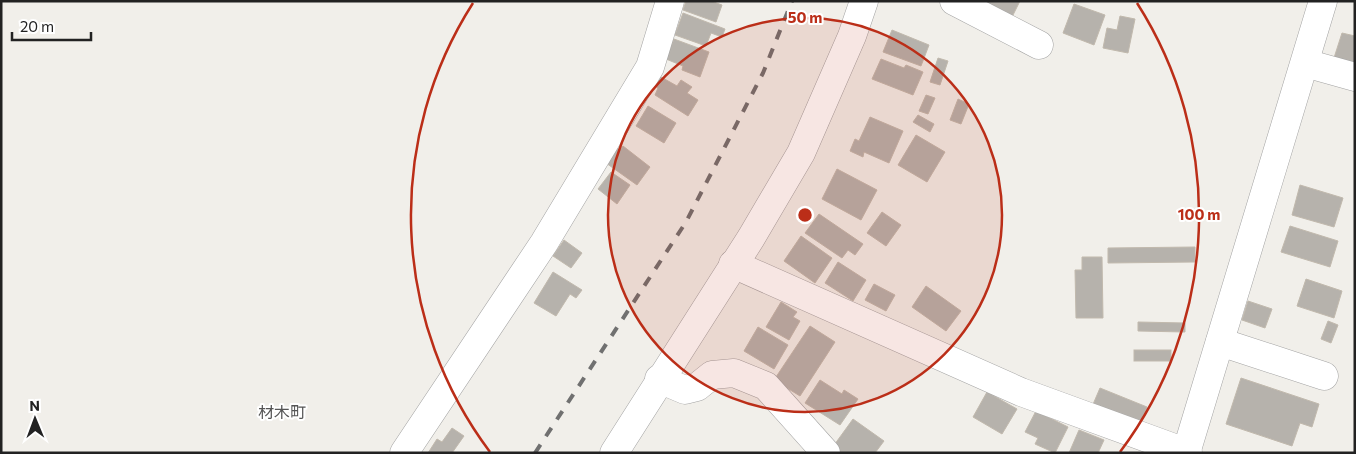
<svg xmlns="http://www.w3.org/2000/svg" width="1356" height="454" font-family="Commissioner,'Noto Sans JP',sans-serif">
<rect width="100%" height="100%" fill="#f1efea"/>
<g fill="#b6b2ac" stroke="#c1b9ad">
<path d="M686,1H711L722,5L716,22L683,10Z"/>
<path d="M984,1H1020L1012,17Z"/>
<path d="M1074,4L1105,15L1094,45L1063,33Z"/>
<path d="M683,13L725,29L722,37L711,33L706,46L675,35Z"/>
<path d="M1120,16L1135,19L1128,53L1103,48L1107,28L1117,30Z"/>
<path d="M892,30L929,45L921,66L883,52Z"/>
<path d="M1342,33L1355,36V67L1333,61Z"/>
<path d="M674,39L709,52L700,77L682,70L683,66L666,59Z"/>
<path d="M938,58L948,61L940,85L930,82Z"/>
<path d="M881,59L904,68L906,65L923,72L913,95L872,79Z"/>
<path d="M661,77L677,86L681,80L692,87L687,93L698,100L688,116L655,95L658,88L655,86Z"/>
<path d="M926,95L935,98L928,114L919,111Z"/>
<path d="M958,99L969,104L961,124L950,120Z"/>
<path d="M648,106L676,123L664,143L636,126Z"/>
<path d="M918,115L934,124L930,132L913,122Z"/>
<path d="M870,117L903,131L889,163L864,152L863,157L850,151L855,139L859,141Z"/>
<path d="M916,135L945,152L927,182L898,165Z"/>
<path d="M623,146L650,167L637,185L606,163L617,148L620,150Z"/>
<path d="M837,169L877,190L861,220L822,199Z"/>
<path d="M611,172L630,185L617,204L598,189Z"/>
<path d="M1300,185L1343,198L1334,227L1292,215Z"/>
<path d="M882,212L901,225L886,246L867,233Z"/>
<path d="M819,214L863,244L855,255L848,250L842,258L805,233Z"/>
<path d="M1290,226L1338,241L1330,267L1281,252Z"/>
<path d="M801,236L832,258L815,283L784,261Z"/>
<path d="M564,240L582,253L571,268L553,256Z"/>
<path d="M1195,247V262L1108,263V248Z"/>
<path d="M1082,257H1102L1103,318H1076L1075,270H1082Z"/>
<path d="M838,262L866,280L853,301L825,283Z"/>
<path d="M553,272L582,290L576,298L570,294L556,316L534,303Z"/>
<path d="M1306,279L1342,291L1334,318L1297,306Z"/>
<path d="M874,284L895,295L886,311L865,300Z"/>
<path d="M926,286L961,311L946,331L912,307Z"/>
<path d="M1248,301L1272,309L1265,328L1242,320Z"/>
<path d="M781,302L797,312L793,317L800,321L789,340L766,327Z"/>
<path d="M1328,321L1338,325L1331,343L1321,339Z"/>
<path d="M1138,322L1185,323V332L1138,331Z"/>
<path d="M810,326L835,342L800,396L774,380Z"/>
<path d="M758,327L788,345L774,369L744,351Z"/>
<rect x="1134" y="350" width="37" height="11"/>
<path d="M1241,378L1319,404L1312,427L1300,423L1292,446L1226,424Z"/>
<path d="M820,380L842,394L844,390L858,399L840,425L805,403Z"/>
<path d="M1100,388L1147,407L1139,428L1091,409Z"/>
<path d="M987,392L1017,409L1002,434L973,417Z"/>
<path d="M1036,411L1068,427L1055,453L1035,444L1038,438L1025,432Z"/>
<path d="M853,419L884,441L875,453H838L832,448Z"/>
<path d="M452,428L464,436L452,453H428L437,439L442,442Z"/>
<path d="M1079,430L1104,440L1098,453H1069Z"/>
</g>
<g fill="none" stroke-linecap="round" stroke-linejoin="round">
<defs>
<g id="minor">
<path d="M954,1L1039,45"/>
<path d="M1305,63L1355,77"/>
<path d="M733,264L1021,392L1188,453"/>
<path d="M1220,342L1324,376"/>
<path d="M659,379L685,390L697,387L712,375L734,373L766,386L826,453"/>
<path d="M404,453L544,243L650,67L670,1"/>
<path d="M614,453L751,238L801,153L852,36L864,1"/>
<path d="M1186,453L1323,1"/>
</g>
</defs>
<use href="#minor" stroke="#a3a3a3" stroke-width="29"/>
<use href="#minor" stroke="#fff" stroke-width="28"/>
<path stroke="#707070" stroke-width="4" stroke-dasharray="10 10" stroke-linecap="butt" d="M535,453L686,222L763,73L792,1"/>
</g>
<circle cx="805" cy="215" r="197" fill="#bb2e18" fill-opacity=".12"/>
<g fill="none" stroke="#bb2e18" stroke-width="2.5">
<circle cx="805" cy="215" r="197"/>
<path d="M490 452A394 394 0 0 1 473 3M1137 3A394 394 0 0 1 1120 452"/>
</g>
<g text-anchor="middle" dominant-baseline="central" stroke-width="4" stroke-linejoin="round" paint-order="stroke">
<g font-size="16" fill="#555" stroke="#fff">
<text x="282" y="411">材木町</text>
</g>
</g>
<circle cx="805" cy="215" r="8" fill="#bb2e18" stroke="#fff" stroke-width="2.5"/>
<g font-size="15" text-anchor="middle" font-weight="bold" fill="#bb2e18" stroke="#fff" stroke-width="4" stroke-linejoin="round" paint-order="stroke">
<text x="805" y="23">50 m</text>
<text x="1199" y="220">100 m</text>
</g>
<rect width="1356" height="454" fill="none" stroke="#222222" stroke-width="5"/>
<g transform="translate(35 419) rotate(359)" stroke="#ffffff" stroke-width="4" paint-order="stroke">
<path d="M0-4L9 19L0 12L-9 19Z" fill="#222222"/>
<text y="-8" font-size="14" font-weight="bold" text-anchor="middle" fill="#222222">N</text>
</g>
<path d="M12 32v8h79v-8" fill="none" stroke="#222222" stroke-width="2.5"/>
<text x="20" y="32" font-size="15" fill="#222222" stroke="#ffffff" stroke-width="4" paint-order="stroke">20 m</text>
</svg>
